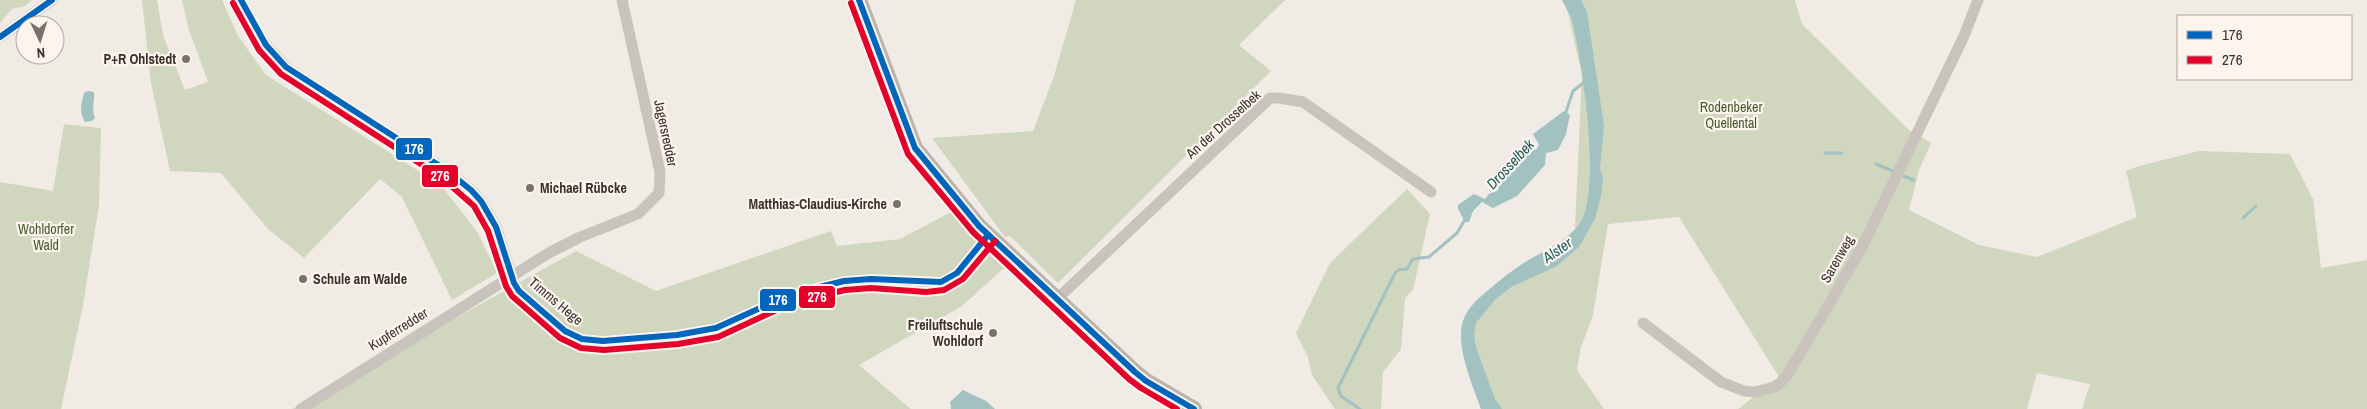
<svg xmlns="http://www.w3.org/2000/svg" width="2367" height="409" font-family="'Archivo Narrow',sans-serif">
<rect width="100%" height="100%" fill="#f0ebe5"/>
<g fill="#d1d6bf">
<path d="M0,0H32L25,6L12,9L0,23Z"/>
<path d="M142,0H157L163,35L185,90L208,82L188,27L182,0H222L238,36L266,75L441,185L478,233L497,273L452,300L402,197L380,179L304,258L268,229L221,173L170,171L151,83Z"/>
<path d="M1076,0H1285L1239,45L1271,71L1058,283L1010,236L1005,237L932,138L1033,131L1054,76Z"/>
<path d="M1562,0H1795L1802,24L1909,130L1931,143L1919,170L1909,210L1979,245L2037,257L2137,217L2126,171L2139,166L2199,151L2290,154L2313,199L2321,268L2367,260V409H2082L2090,384L2037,373L2027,409H1738L1779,377L1679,217L1608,224L1593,315L1581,347L1577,370L1604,409H1481L1461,339L1496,299L1519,282L1575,229L1582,75L1567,9Z"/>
<path d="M64,124L101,128L99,205L83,305L61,409H0V182L53,191Z"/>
<path d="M1407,189L1430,214L1413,290L1405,298L1401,349L1383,372L1381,409H1335L1312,375L1308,357L1296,333L1330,263Z"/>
<path d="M953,211L1005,267L962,306L859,365L911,409H292L576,251L656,291L831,231L837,246L900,239Z"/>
</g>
<g fill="#a1c2c1">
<path d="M1562,0H1581L1587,12L1604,126L1600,169L1603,178L1601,196L1595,219L1579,247L1557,266L1513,286L1496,299L1476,323L1474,334L1476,347L1495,399L1502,409H1481C1473,386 1455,346 1463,321C1467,307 1481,296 1492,287C1504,277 1518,266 1532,258C1547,250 1571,238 1580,223C1602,189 1582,60 1572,21C1570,13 1565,7 1562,0Z"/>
<path d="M88,91L94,92C95,101 91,109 95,118L92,121L85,122C79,112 81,105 84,93Z"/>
<path d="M1564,111L1570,115L1566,134L1558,150L1546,153L1545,165L1517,196L1493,208L1482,202L1473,211L1469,222H1465L1458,209V205L1474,194L1485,199L1489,194L1498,190L1499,183L1508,172L1509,160L1521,148L1536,150L1539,145L1533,134Z"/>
<path d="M963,390L986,401L995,409H951L950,402Z"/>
</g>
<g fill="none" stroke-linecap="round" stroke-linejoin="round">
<g stroke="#a1c2c1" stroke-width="3">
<path d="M1565,115L1573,91L1586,81"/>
<path d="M1825,153H1842"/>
<path d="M1876,164L1895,172"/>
<path d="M1901,175L1914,180"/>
<path d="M2243,218L2256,206"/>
<path d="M1360,409L1341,396L1338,388L1395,273L1398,270L1407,269L1413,259L1429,257L1457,233L1466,218"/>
</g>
<g stroke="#c9c3be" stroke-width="11">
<path d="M241,0L247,14L266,45L286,67L378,128L446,170L471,190L481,201L496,227L514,283L519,291L565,331L582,339L603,341L677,335L716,328L791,294L844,281L871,279L927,283L941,282L957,273L988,235"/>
<path d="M0,37L52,0"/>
<path d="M1057,299L1270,98H1279L1303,102L1431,192"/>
<path d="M1643,323L1721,382L1744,391L1755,392L1774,387L1780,383L1787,375L1803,349L1862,247L1964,36L1978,0"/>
<path d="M301,409L547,254L578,238L638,214L659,193L660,172L622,0"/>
</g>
<path stroke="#bab3ae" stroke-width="16" d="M859,0L915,148L979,226L1135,372L1146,381L1194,409"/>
<defs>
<g id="bus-1">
<path d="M241,0L266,45L286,67L446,170L471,190L481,201L496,227L514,283L519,291L565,331L582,339L603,341L677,335L716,328L791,294L844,281L871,279L941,282L957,273L988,235"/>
<path d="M859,0L915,148L979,226L1135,372L1146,381L1194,409"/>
<path d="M0,37L52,0"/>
</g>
<g id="bus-2">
<path d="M233,3L259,50L281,74L441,177L474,206L488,231L506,286L512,296L560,338L581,348L604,350L678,344L718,337L794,302L845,290L871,288L926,292L944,290L963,279L995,241"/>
<path d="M851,3L908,154L973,232L1129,379L1141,388L1177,409"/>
</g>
</defs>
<use href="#bus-1" stroke="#fbf5ee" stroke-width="10"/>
<use href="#bus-2" stroke="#fbf5ee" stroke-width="10"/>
<use href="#bus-1" stroke="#0065bd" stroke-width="6"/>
<use href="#bus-2" stroke="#e4002b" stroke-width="6"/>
</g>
<g fill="#7a716c" stroke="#fbf5ee" stroke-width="2">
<circle cx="186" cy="59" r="5"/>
<circle cx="530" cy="188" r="5"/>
<circle cx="897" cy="204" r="5"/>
<circle cx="303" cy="279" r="5"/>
<circle cx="993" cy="333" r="5"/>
</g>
<g text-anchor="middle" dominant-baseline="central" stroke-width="4.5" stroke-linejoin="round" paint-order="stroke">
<g font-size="14" font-weight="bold" fill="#3b302b" stroke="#fbf5ee" text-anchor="end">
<text x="176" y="59">P+R Ohlstedt</text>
<text x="540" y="188" text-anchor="start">Michael Rübcke</text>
<text x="887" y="204">Matthias-Claudius-Kirche</text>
<text x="313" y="279" text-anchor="start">Schule am Walde</text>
<text x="983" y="325">Freiluftschule<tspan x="983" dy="16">Wohldorf</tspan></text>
</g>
<g font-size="14" fill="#4a5a2e" stroke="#fbf5ee">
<text x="1731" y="107">Rodenbeker<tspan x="1731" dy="16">Quellental</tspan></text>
<text x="46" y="229">Wohldorfer<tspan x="46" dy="16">Wald</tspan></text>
</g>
<g font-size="14" fill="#3b302b" stroke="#fbf5ee">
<text transform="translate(1223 124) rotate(-42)">An der Drosselbek</text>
<text transform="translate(666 133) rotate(78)">Jagersredder</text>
<text transform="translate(1837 259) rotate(-60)">Sarenweg</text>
<text transform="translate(556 301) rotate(40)">Timms Hege</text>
<text transform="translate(398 329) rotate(-32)">Kupferredder</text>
</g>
<g font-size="15" font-style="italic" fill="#1f5a5e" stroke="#fbf5ee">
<text transform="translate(1510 164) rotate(-47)">Drosselbek</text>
<text transform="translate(1557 250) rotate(-35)">Alster</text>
</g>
</g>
<g stroke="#fbf5ee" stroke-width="2">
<rect x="395" y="137" width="38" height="24" rx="5" fill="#0065bd"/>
<rect x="421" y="164" width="38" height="24" rx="5" fill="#e4002b"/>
<rect x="798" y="285" width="38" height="24" rx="5" fill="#e4002b"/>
<rect x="759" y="288" width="38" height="24" rx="5" fill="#0065bd"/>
</g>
<g font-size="14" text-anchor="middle" font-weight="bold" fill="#fff">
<text x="414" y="154">176</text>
<text x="440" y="181">276</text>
<text x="817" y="302">276</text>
<text x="778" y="305">176</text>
</g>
<rect x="2177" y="15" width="175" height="65" fill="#fbf5ee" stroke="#aea6a0"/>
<rect x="2187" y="31" width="25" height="8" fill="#0065bd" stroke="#aea6a0"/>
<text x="2222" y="40" font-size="15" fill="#3b302b">176</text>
<rect x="2187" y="56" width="25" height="8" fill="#e4002b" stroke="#aea6a0"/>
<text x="2222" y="65" font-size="15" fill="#3b302b">276</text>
<g transform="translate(40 40) rotate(176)"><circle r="24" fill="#fbf5ee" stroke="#aea6a0"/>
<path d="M0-4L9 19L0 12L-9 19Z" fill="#7a716c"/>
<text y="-8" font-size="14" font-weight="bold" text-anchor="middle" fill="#3b302b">N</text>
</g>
</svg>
